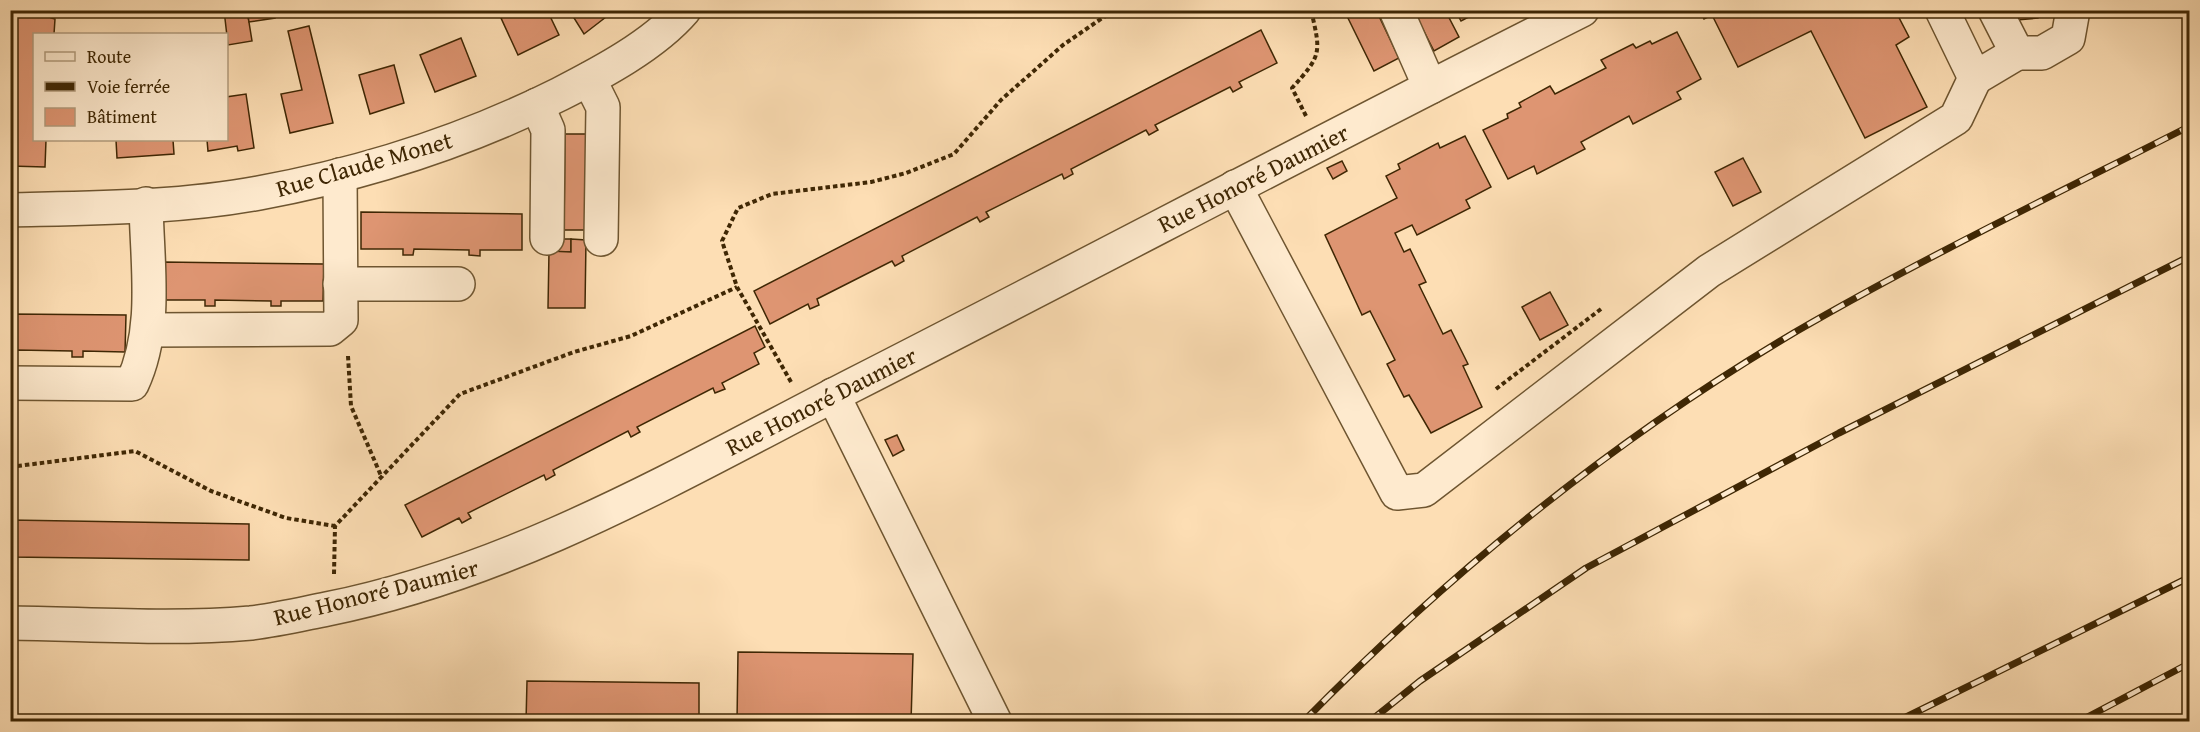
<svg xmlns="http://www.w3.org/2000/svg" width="2200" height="732" font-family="'Gentium Book Plus',serif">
<rect width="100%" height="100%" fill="#fddeb4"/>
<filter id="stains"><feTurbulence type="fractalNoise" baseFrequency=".00333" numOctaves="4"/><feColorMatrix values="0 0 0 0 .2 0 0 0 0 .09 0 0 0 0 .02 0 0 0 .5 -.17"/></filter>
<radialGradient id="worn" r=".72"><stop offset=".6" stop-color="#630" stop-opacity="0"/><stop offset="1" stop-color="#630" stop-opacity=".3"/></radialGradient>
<g fill="#de9572" stroke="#3f2704" stroke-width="1.5">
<path d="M14,10H51V18L55,19L54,34H34V140H46L45,167L10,166Z"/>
<path d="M176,10H207L176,14Z"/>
<path d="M224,10H247L252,41L228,45Z"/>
<path d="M247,10H274L275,18L249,22Z"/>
<path d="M517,10H547L559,35L518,55L501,18Z"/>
<path d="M569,10H615L584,34Z"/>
<path d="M1344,10H1376L1399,58L1374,71Z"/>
<path d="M1413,10H1445L1459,37L1434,51Z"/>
<path d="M1455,10H1482L1461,21Z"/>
<path d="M1700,10H1895L1909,37L1896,45L1927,107L1865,138L1811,31L1738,67L1712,15L1704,19Z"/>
<path d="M2008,10H2044L2038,18L2017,20Z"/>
<path d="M309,26L333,123L290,133L281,94L302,90L288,31Z"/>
<path d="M1261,30L1277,63L1239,82L1242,87L1233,92L1230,87L1155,125L1158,130L1149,135L1146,130L1071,169L1073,174L1064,179L1062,174L986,212L989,217L980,222L977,217L902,256L904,261L895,266L892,261L817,299L819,305L810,309L808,304L770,324L754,291Z"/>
<path d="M1677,32L1701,79L1677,92L1681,99L1633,124L1629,116L1581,142L1585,149L1537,174L1534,166L1508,179L1483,130L1508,118L1507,114L1521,107L1519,103L1550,86L1555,94L1606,68L1601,60L1633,44L1636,48L1650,41L1652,44Z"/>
<path d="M461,38L476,76L435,92L420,55Z"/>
<path d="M394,65L404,103L370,114L359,75Z"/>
<path d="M246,94L254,148L238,151L237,146L208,151L207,140H226V97Z"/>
<path d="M565,134H592V230H564Z"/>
<path d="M1465,136L1491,187L1466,200L1470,208L1417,235L1412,225L1395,233L1404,252L1410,249L1426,282L1419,285L1443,334L1451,330L1468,364L1463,366L1482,407L1431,433L1409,395L1404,397L1387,364L1395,360L1370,311L1362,315L1325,235L1397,198L1386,176L1400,169L1398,164L1438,143L1440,148Z"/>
<path d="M116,140H173L174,154L117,158Z"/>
<path d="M1743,158L1761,192L1733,206L1715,172Z"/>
<path d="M1342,161L1347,171L1333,179L1327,168Z"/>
<path d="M361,212L522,214V250H480V256L469,255V250L414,249L413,255H403V249H361Z"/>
<rect x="558" y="239" width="13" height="13"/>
<path d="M571,239L586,240L585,308H548L549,251L571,252Z"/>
<path d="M163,262L324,264L323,301H281V306H271V301L215,300V306H205V300H163Z"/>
<path d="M1550,292L1568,325L1540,340L1522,307Z"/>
<path d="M10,314L126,315L125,352L83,351V357H72V351L17,350L16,356H10Z"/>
<path d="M755,326L765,347L754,353L759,364L722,383L725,389L715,393L713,388L637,427L640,432L631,437L628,431L553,470L555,475L546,480L544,475L468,513L471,518L462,523L459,518L422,537L405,505Z"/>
<path d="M897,435L904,450L893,456L885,440Z"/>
<path d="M10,520L249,524V560L10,557Z"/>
<path d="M738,652L913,654L911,722H737Z"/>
<path d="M527,681L699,683V722H526Z"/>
</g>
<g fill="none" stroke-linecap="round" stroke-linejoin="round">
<defs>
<g id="minor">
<path d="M1396,10L1430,87"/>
<path d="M1942,10L1975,78L2017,53"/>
<path d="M1995,10L2017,53H2042L2068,38L2073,10"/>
<path d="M589,79L603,107L601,239"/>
<path d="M537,105L548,130L547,238"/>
<path d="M1235,187L1397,493L1424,490L1709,271L1956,118L1975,78"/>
<path d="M10,210C93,208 178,208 259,193C363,174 466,141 560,94C601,73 654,45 684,10"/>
<path d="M340,284H458"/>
<path d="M148,330L330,329L341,320L340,175"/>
<path d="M10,383L132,384C158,329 147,264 146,204"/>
<path d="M833,395L995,722"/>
<path d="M10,623C90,624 172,630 251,623C277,620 302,614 327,609C517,571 685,471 855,384C1098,260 1339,132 1582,10"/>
</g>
</defs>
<use href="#minor" stroke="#6e5530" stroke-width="36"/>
<g stroke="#3f2704" stroke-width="4" stroke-dasharray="4.5 3" stroke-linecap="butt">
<path d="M1306,116L1292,88C1322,55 1321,53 1311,10"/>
<path d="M348,356L351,406L382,478"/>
<path d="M791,382L737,287L722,241L738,208L772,194L871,182L906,173L954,154L1001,100L1063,45L1114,10"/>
<path d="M1496,389L1601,309"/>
<path d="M10,467L135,451L211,491L286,518L335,526"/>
<path d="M334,574L335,526L460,394L574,352L631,336L737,287"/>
</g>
<use href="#minor" stroke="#feeace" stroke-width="33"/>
<defs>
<g id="rail">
<path d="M1303,722C1450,572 1616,438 1797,331C1925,257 2058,193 2190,126"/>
<path d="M1369,722L1420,681L1586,568L1839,433L2190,256"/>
<path d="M1896,722L2190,577"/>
<path d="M2078,722L2190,663"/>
</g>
</defs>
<use href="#rail" stroke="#3f2704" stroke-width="7"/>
<use href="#rail" stroke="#feeace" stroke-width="4.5" stroke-dasharray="14" stroke-linecap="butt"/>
</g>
<g text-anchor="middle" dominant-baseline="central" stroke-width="5" stroke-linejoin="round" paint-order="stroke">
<g font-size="24" fill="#3f2704" stroke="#feeace">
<text transform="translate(364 164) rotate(-16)">Rue Claude Monet</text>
<text transform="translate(1253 178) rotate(-27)">Rue Honoré Daumier</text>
<text transform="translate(821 401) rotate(-27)">Rue Honoré Daumier</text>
<text transform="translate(376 592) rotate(-14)">Rue Honoré Daumier</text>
</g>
</g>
<rect width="2200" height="732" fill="none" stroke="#fddeb4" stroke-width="36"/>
<rect x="12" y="12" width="2176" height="708" fill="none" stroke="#3f2704" stroke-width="3"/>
<rect x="18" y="18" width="2164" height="696" fill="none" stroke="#3f2704" stroke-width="1.5"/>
<rect x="33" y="33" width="195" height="108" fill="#feeace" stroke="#b29c7d" stroke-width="1.5"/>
<rect x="45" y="52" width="30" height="9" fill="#feeace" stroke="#b29c7d" stroke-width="1.5"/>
<text x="87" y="63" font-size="18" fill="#3f2704">Route</text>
<rect x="45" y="82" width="30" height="9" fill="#3f2704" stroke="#b29c7d" stroke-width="1.5"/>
<text x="87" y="93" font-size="18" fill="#3f2704">Voie ferrée</text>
<rect x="45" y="108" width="30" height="18" fill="#de9572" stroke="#b29c7d" stroke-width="1.5"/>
<text x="87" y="123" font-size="18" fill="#3f2704">Bâtiment</text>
<rect width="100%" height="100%" filter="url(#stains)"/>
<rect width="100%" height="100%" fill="url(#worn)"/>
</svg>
